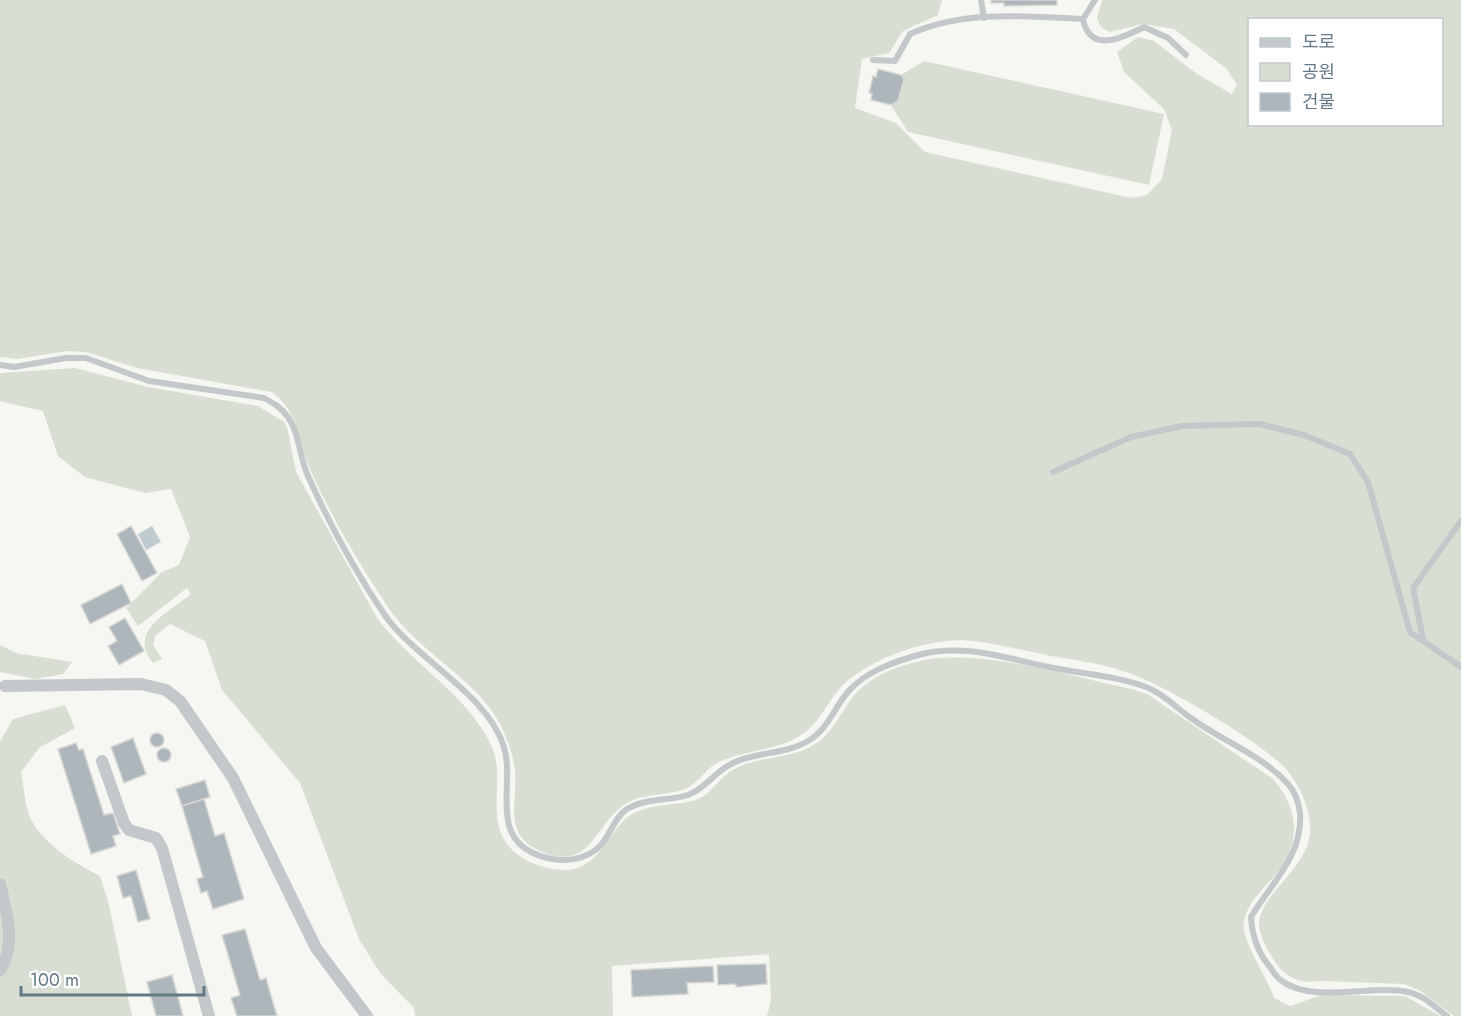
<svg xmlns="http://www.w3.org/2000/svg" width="1461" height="1016" font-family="Jost,'Noto Sans KR',sans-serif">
<rect width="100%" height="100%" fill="#f6f6f2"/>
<g fill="#d8ded2" fill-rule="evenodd">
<path d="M0,0H942L938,15L903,31L889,53L862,59L855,108L896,123L925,152L1131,198L1147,195L1162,179L1172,130L1164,109L1124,72L1117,52L1138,37L1154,41L1197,74L1232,94L1237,85L1227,69L1174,29L1142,24L1110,32L1101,27L1097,18L1102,0H1461V1016H1454L1419,990L1404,984C1377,983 1351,982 1324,981C1316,981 1305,983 1298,980C1284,976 1274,962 1268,950C1264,944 1259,931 1259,925C1259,893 1314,865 1310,825C1309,806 1299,784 1286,769C1260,741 1157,680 1120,670C1098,663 1074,660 1051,656C1025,651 999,644 973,641C933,636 872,657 843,685C828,700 822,720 804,733C780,751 748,749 721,761C708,766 700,781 687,788C668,796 645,793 627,803C594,822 592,877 536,849C503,832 518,800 515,770C513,755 508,741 502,728C480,680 418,653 388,607C359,564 331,516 310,469C297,440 300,413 272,392L137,368L86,352L67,351L17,359L0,357ZM1250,20H1442V124H1250Z"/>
<path d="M924,61L1164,114L1149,185L908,132L891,105L904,80L901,75Z"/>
<path d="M75,368L148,387L258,406L284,422L288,431L296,472L377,618C411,664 468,694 492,747C507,782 481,826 517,854C529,864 552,871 568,870C602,867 611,824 634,813C651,804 673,806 692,801C710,797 716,781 731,771C756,755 789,761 815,744C831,734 839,717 849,702C864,680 891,668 916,662C975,646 1074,677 1135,690L1147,694L1273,779C1295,804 1302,835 1283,864C1271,884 1249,897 1244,921C1240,940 1268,977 1274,998L1290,1006L1322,995L1405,996L1440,1016H767L771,1000L769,954L612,966L613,1016H415L414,1008L380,973L359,939L300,783L222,690L205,641L170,624L155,636L153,645L162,659L153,663C127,631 168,613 191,594L187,588L138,626L126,608L162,572L179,565L190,537L171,489L145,493L85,477L58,456L43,411L0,401V373Z"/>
<path d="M0,645L16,653L72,662L63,674L35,679L0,672Z"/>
<path d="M65,705L75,728L40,747L21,772C24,786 25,811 33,823C48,847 76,864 100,876L109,905L132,1016H0V742L13,719Z"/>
</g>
<path fill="#becbcf" d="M152,526L161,542L146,550L138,534Z"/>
<g fill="#adb7bb" stroke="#d7d7d5" stroke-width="1.5">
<path d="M991,0H1057V5L1004,6V3H991Z"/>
<path d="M878,69L901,75L904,79L898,101L891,105L871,100L872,93H869L873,76L876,77Z"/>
<path d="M131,526L157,573L142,581L117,534Z"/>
<path d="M122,584L131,603L90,624L81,605Z"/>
<path d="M125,618L144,651L119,665L108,646L117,641L109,627Z"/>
<circle cx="157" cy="740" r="7"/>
<path d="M133,738L146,774L124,783L111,747Z"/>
<path d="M76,743L79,750L83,749L104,815L113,813L120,834L113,836L116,846L91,854L58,749Z"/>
<circle cx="164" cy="755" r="7"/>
<path d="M205,780L210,797L182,806L176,789Z"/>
<path d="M204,799L215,836L224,833L244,899L213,909L207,891L201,893L197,879L203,877L182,806Z"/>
<path d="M136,870L150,919L138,922L131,896L123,898L117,876Z"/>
<path d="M245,929L260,980L266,978L277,1016H237L231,998L240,995L222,935Z"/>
<path d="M766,964L767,984L736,987V984L718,985L717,965Z"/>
<path d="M713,966L714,982L687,983L688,994L632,997L631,970Z"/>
<path d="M172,975L183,1016H156L147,982Z"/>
</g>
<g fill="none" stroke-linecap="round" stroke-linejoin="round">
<g stroke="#c3c8cb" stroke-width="6">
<path d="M981,0L984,18"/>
<path d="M1083,19C1090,55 1124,37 1144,27L1168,38L1186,55"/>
<path d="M873,60L895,61L910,34C962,10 1027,16 1083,19L1095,0"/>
<path d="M0,365L14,367L66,358H86L149,381L264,398C273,403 282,408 288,417C300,434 299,457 308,476C329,523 355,571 384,614C415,659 488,694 504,747C515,783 490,833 533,853C557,864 588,863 604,841C612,830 616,816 627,809C645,798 669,801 688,795C704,789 712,776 726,767C750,751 783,756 808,741C828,729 833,710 847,693C865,671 896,661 922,654C966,643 1011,660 1054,668C1084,674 1117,676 1146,687C1163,693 1176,708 1191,718C1222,741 1262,755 1288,784C1295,792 1299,803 1300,813C1303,856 1271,883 1251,917C1252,935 1258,953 1270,967C1273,972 1277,978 1282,981C1313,1004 1372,984 1408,992C1423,995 1435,1007 1447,1016"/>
<path d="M1053,472L1131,437L1182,426L1259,424L1304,435L1350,454L1368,482L1410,632L1461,667"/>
<path d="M1423,639L1413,588L1461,521"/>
</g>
<g stroke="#c3c8cb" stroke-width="12">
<path d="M5,686L141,684L166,690L180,701L233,778L316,948L367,1016"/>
<path d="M102,761L124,823L129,830L156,838L162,848L209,1016"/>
<path d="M0,884C6,910 17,946 0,970"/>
</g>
</g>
<rect x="1248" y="18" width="195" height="108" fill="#ffffff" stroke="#c0c9cf" stroke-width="1.5"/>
<rect x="1260" y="38" width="30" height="9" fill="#c3c8cb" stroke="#c0c9cf" stroke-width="1.5"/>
<text x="1302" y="48" font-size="18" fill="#627986">도로</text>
<rect x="1260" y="63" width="30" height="18" fill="#d8ded2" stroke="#c0c9cf" stroke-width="1.5"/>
<text x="1302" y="78" font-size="18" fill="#627986">공원</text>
<rect x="1260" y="93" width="30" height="18" fill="#adb7bb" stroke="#c0c9cf" stroke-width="1.5"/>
<text x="1302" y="108" font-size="18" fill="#627986">건물</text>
<path d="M21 986v9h183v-9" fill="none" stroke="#627986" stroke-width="3"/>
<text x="30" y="986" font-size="18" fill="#627986" stroke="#ffffff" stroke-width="4.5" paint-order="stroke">100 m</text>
</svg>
